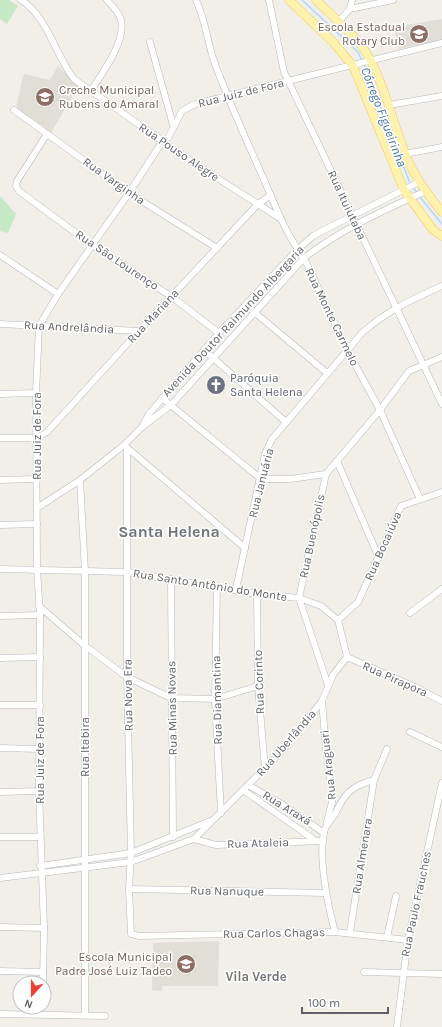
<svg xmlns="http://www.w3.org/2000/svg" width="442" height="1027" font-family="Karla,sans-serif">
<rect width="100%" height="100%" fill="#f1efe8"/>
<g fill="#e1ded6">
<path d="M442,19V40L399,49L394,27Z"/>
<path d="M58,66L78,86L51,133L16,108L23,76L25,74L50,80Z"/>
<path d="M219,941L218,986H162V991L152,990L153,943Z"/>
</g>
<g fill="#c5e8c5">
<path d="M0,0H9L18,6L7,24L0,19Z"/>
<path d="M0,196L16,214L8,233L0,231Z"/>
</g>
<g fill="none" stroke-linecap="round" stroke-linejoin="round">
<g stroke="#aadaff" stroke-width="1.5">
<path d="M302,0L358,52L362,61"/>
<path d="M364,64L410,183"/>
<path d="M412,186L417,193"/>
<path d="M419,196L442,224"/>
</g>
<defs>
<g id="minor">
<path d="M21,0C48,17 55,55 74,79L197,165L281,219"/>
<path d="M196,0C205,19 207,39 213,58C228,101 247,141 265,182C276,208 287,236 304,258L347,350L380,410L420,499"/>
<path d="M269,0L284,72L442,404"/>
<path d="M350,9L352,0"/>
<path d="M338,22L350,9L393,0"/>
<path d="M150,42L173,125"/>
<path d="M91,91C102,73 126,42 121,20C119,12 112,6 107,0"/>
<path d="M389,105L442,96"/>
<path d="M14,110L129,193L217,248"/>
<path d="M47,134L17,181L16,186L19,191L92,245L172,297L219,333"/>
<path d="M405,154L442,147"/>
<path d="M0,255L58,294"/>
<path d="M247,306L327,373"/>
<path d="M0,324L139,331"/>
<path d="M204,350L286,422"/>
<path d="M0,394L36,393"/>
<path d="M162,398L261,479H290L326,474L380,410L409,371L442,357"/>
<path d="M142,427L149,414L219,333L297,250L313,236L324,230L419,182"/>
<path d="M0,438H37L47,432L139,331L258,204L271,195"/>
<path d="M125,446L245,548"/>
<path d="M127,448V677L131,853L129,889L131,934L139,936L335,932L408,940"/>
<path d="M337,461L379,558"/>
<path d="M326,474L299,598L328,685"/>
<path d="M0,480L37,479"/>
<path d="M80,480L85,571V1015"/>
<path d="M37,508L80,480L124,445L142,427L171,405L304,258C340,230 384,210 426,191"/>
<path d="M0,525L37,524"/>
<path d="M0,569L127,572L257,594L299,598L321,606L338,620L347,657"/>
<path d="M171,579L173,837"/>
<path d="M217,586L215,699L221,813"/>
<path d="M236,589L265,454L272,439L362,333C386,311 413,299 442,286"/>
<path d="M257,594L258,686L265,769"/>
<path d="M39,606L84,645L127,677L171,698L215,699L258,686"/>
<path d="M410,613L442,589"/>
<path d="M0,616L40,615"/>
<path d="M338,620L358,602L401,506L442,492"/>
<path d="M347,657L415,687L442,701"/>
<path d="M0,658L40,657"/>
<path d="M322,701L326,749L333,798L327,822"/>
<path d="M0,705H40"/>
<path d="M410,732L442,747"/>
<path d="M0,748L40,749"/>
<path d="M248,785L282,804L324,833"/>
<path d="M243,790L316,841"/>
<path d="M0,792L39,791"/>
<path d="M0,837H40"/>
<path d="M194,839L216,845L323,841"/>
<path d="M40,866L131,853L210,821"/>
<path d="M0,878L131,862L194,839L282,751L322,701L333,675L347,657"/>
<path d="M129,889L325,893"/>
<path d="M0,927L44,928"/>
<path d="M335,932C328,906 317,854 325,829C327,824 332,819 335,814C345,793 351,786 374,780"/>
<path d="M350,932L374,780L387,749"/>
<path d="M387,937L396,896"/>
<path d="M0,971L43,972"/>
<path d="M364,972L442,974"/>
<path d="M43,983L44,928L39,791L40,615L37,569L36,393L39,326L58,294L129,193L162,142L168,138L182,111L195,104L442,43"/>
<path d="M0,1014L105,1016"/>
<path d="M397,1027L408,940L442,783"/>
</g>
<g id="major">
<path d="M289,0L333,42L353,66L404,190L433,230L442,236"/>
<path d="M316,0C335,19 359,37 371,61C386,90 393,123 405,153C413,175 427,194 442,212"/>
</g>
</defs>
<use href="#minor" stroke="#b5b8bc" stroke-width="7"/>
<use href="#major" stroke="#f2c960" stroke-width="9"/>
<use href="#minor" stroke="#fff" stroke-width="6"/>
<use href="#major" stroke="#fff2af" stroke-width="8"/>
</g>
<defs>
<symbol id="school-disc" viewBox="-11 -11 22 22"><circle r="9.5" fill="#8d6e63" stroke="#fff"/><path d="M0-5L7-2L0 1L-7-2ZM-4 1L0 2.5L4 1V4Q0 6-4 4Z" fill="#fff"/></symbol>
<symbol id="church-disc" viewBox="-11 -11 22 22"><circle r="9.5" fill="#6b7280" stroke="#fff"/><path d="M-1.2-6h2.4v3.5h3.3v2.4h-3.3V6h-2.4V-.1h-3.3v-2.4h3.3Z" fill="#fff"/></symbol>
</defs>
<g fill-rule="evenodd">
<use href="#school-disc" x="408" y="23" width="22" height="22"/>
<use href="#school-disc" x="34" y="86" width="22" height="22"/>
<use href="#church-disc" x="205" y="374" width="22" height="22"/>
<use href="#school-disc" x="175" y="953" width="22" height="22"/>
</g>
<g text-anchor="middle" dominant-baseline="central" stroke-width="3" stroke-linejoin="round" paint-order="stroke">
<g font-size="12" fill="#785e54" stroke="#fff" text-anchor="end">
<text x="405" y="27">Escola Estadual<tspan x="405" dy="14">Rotary Club</tspan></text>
<text x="59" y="90" text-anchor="start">Creche Municipal<tspan x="59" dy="14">Rubens do Amaral</tspan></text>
<text x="172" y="957">Escola Municipal<tspan x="172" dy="14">Padre José Luiz Tadeo</tspan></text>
</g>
<g font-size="12" fill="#5f6368" stroke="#fff">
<text transform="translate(241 93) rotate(-14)">Rua Juiz de Fora</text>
<text transform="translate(179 152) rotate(34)">Rua Pouso Alegre</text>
<text transform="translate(114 181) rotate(35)">Rua Varginha</text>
<text transform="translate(347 205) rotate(65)">Rua Ituiutaba</text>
<text transform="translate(117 260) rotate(34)">Rua São Lourenço</text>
<text transform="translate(153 316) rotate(-47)">Rua Mariana</text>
<text transform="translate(332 317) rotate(64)">Rua Monte Carmelo</text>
<text transform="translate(233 321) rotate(-47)">Avenida Doutor Raimundo Albergaria</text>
<text transform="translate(69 327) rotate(3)">Rua Andrelândia</text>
<text transform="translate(37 436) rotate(-90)">Rua Juiz de Fora</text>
<text transform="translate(261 483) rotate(-76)">Rua Januária</text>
<text transform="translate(312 536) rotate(-78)">Rua Buenópolis</text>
<text transform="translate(383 546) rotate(-66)">Rua Bocaiúva</text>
<text transform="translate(210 585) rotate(9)">Rua Santo Antônio do Monte</text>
<text transform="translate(395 679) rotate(24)">Rua Pirapora</text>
<text transform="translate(259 682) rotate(-92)">Rua Corinto</text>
<text transform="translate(128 695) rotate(-91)">Rua Nova Era</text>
<text transform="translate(217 700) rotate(-91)">Rua Diamantina</text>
<text transform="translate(172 708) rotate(-91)">Rua Minas Novas</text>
<text transform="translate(286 743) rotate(-49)">Rua Uberlândia</text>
<text transform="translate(85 747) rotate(-90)">Rua Itabira</text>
<text transform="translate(40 760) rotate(-90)">Rua Juiz de Fora</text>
<text transform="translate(328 765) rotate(-96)">Rua Araguari</text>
<text transform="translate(287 808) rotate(32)">Rua Araxá</text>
<text transform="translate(258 843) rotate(-2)">Rua Ataleia</text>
<text transform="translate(362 856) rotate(-81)">Rua Almenara</text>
<text transform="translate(227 891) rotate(1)">Rua Nanuque</text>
<text transform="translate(416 904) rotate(-78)">Rua Paulo Frauches</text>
<text transform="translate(274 933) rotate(-1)">Rua Carlos Chagas</text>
</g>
<g font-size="12" fill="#5b616d" stroke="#fff" text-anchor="start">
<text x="230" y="378">Paróquia<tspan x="230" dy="14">Santa Helena</tspan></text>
</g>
<g font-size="13" font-style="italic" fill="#4174aa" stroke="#fff">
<text transform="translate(384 117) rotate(69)">Córrego Figueirinha</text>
</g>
<g font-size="13" font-weight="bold" fill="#70757a" stroke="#fff">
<text x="256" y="976">Vila Verde</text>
</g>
<g font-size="16" font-weight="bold" fill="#70757a" stroke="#fff">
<text x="169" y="531">Santa Helena</text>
</g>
</g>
<g transform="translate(32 995) rotate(201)"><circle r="19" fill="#ffffff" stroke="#bfc1c3"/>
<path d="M0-3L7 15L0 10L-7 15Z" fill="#ea4335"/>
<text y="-6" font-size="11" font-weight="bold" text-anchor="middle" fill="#5f6368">N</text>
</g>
<path d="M302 1007v6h86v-6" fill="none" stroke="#5f6368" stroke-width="2"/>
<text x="308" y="1007" font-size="12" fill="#5f6368" stroke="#ffffff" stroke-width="3" paint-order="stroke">100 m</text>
</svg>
